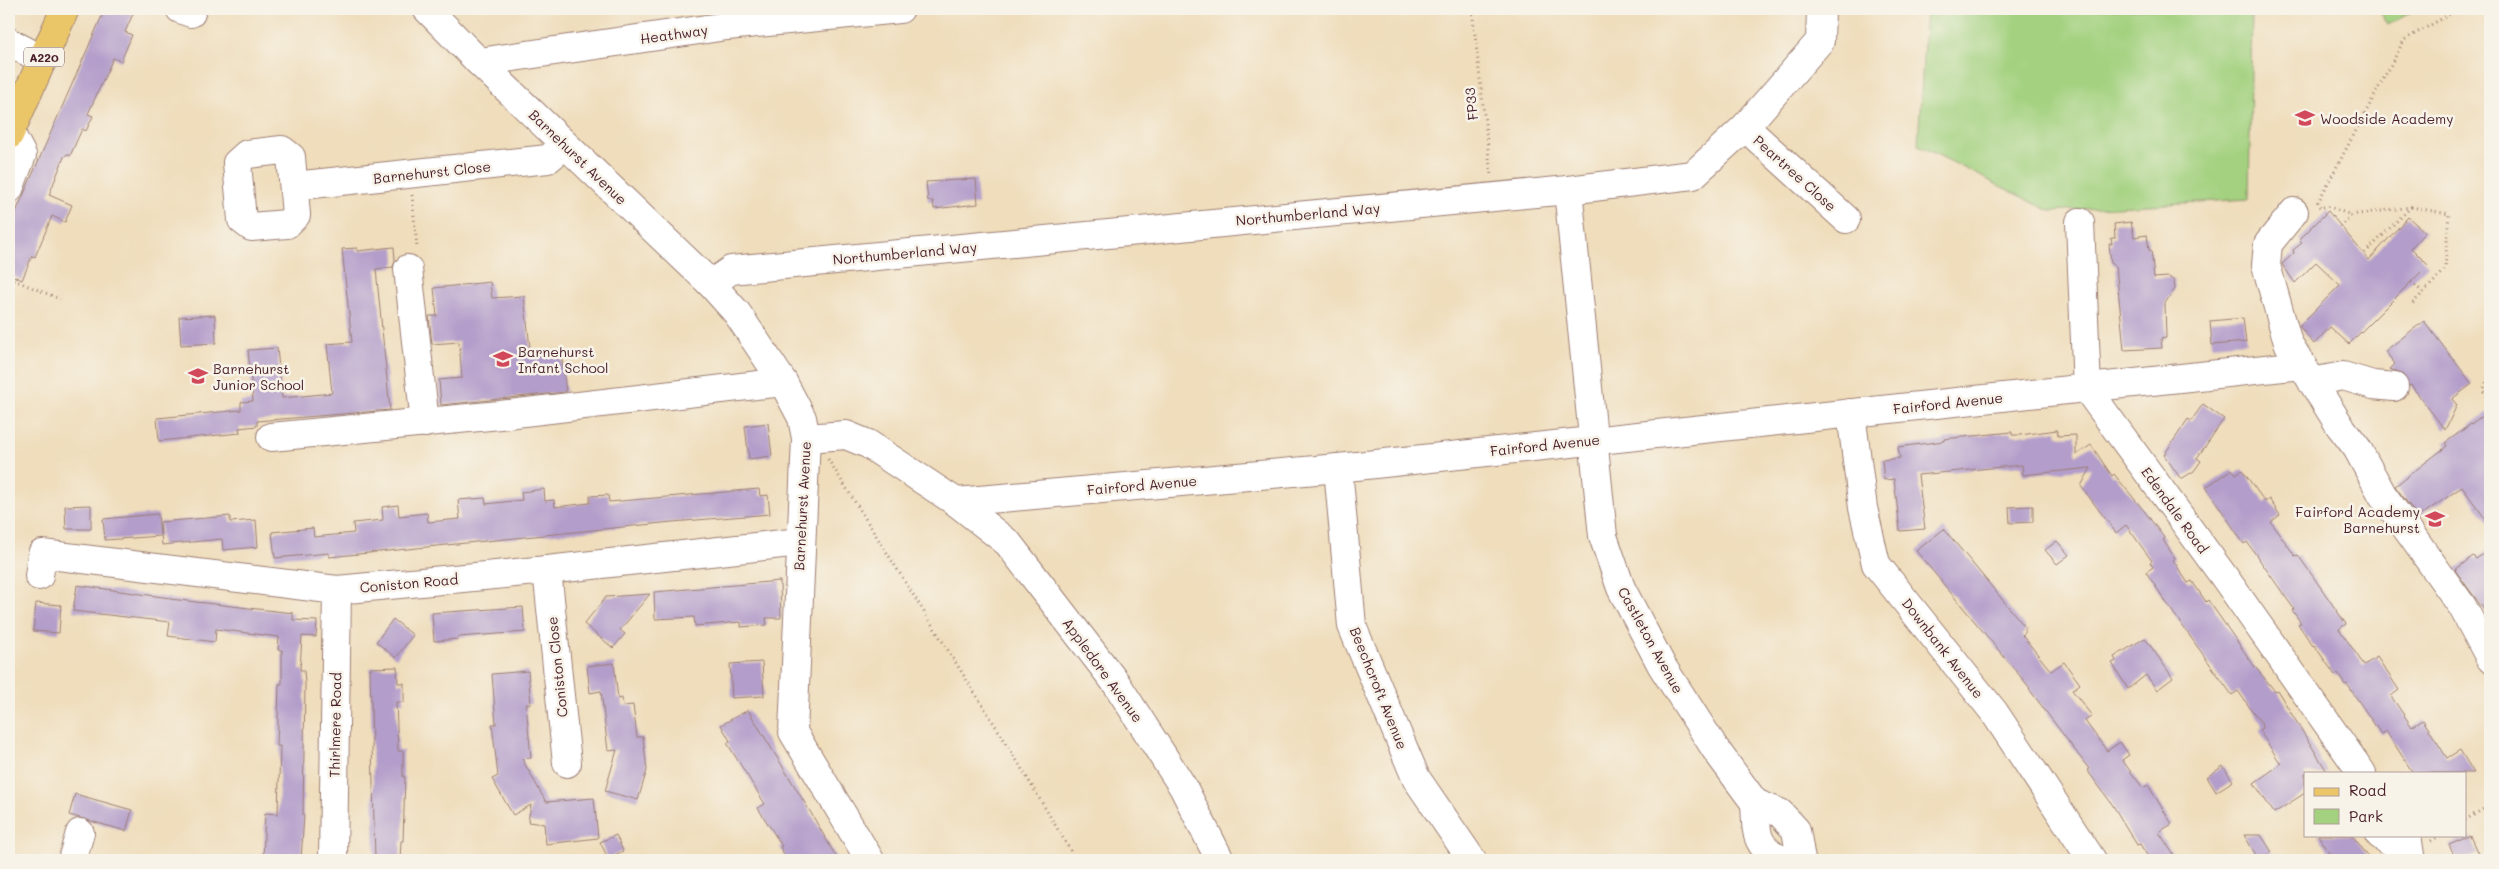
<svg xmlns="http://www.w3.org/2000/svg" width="2499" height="869" font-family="Mali,sans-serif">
<rect width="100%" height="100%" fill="#f7f3e8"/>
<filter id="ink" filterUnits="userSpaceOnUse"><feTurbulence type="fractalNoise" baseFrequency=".02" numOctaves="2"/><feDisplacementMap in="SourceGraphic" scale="10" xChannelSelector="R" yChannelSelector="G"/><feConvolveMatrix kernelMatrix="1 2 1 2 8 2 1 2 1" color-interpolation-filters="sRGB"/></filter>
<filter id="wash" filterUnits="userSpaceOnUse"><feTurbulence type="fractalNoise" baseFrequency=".0096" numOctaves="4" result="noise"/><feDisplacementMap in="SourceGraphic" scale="20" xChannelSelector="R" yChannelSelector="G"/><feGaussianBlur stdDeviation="1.12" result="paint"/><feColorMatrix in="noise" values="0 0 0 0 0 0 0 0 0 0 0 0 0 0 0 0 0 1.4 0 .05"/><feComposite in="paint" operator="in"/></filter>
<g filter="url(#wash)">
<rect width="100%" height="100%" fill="#efddbb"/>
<g fill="#a3d17f" stroke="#767855">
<path d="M1926,9H2252L2249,199L2050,211L1918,145Z"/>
<path d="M2378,9H2417L2388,25Z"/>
</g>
<g id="blocks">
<g fill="#b39dca">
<path d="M105,9H135L125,32L132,35L121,61L113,58L88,114L93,116L86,131L82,129L70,156L67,154L64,157L49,195L72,205L65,222L52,216L35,257L32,256L22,280L9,274V228Z"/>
<path d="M976,179L978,204L934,209L933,201H928L926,182Z"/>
<path d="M2328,211L2369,260L2408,217L2425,232L2411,248L2428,265L2349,344L2330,327L2314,344L2299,326L2340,285L2316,262L2295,283L2282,264L2294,253L2293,250L2302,243L2299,240Z"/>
<path d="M2131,222L2134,237L2147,235L2149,250H2151L2154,278L2169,277L2174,281L2175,289L2165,303L2166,338L2161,339L2162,348L2124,350L2116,266L2111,263L2109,244H2112L2111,238H2115L2114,224Z"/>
<path d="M394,247L395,261L393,267L376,269L390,410L257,421V426L239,428L240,433L159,441L157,418L241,410V402L253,401L248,350L277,348L282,398L332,393L327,344L352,342L342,249L357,248V251Z"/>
<path d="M490,282L492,298L524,296L531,356L561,353L566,392L441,405L439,380L462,378L459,342L432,344L429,316H437L434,288Z"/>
<path d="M215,315L216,343L181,345L179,317Z"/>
<path d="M2243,318L2246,342L2212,345L2210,321Z"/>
<path d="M2424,321L2472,384L2452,399L2457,405L2445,430L2411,385L2409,386L2403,375L2390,369L2395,364L2385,351Z"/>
<path d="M2203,404L2224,419L2197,458L2201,461L2194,471L2181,479L2164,455L2188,419L2191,421Z"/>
<path d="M2490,410V525L2462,487L2418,517L2395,486L2447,446L2445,443Z"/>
<path d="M768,423L772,456L749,459L745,426Z"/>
<path d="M2057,430L2058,436L2076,435V455L2091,445L2112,476L2114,474L2145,512L2165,539L2163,540L2175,558L2173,560L2188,583L2192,581L2206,602L2208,600L2255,667L2275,691L2277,690L2328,773H2305V793L2274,813L2254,783L2281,764L2259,730L2262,728L2261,723L2238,691L2232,695L2174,614L2146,572L2153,567L2150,562L2152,561L2126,525L2116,533L2081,486L2091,468L2023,475L2022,465L1918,475L1925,529L1900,531L1894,479L1884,480L1882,460L1900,458L1898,447L1944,441V439L2012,432V435H2020Z"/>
<path d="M2232,469L2236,474L2242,470L2265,502L2269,499L2280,515L2271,522L2295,556L2298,555L2346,624L2339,629L2364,665L2377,657L2399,690L2391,696L2412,727L2423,720L2447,758L2460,750L2474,773H2413L2386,731L2381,734L2347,684L2345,685L2338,674L2335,675L2314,645L2313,646L2298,624L2301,623L2292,610L2294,609L2247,542L2244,544L2206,487Z"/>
<path d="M544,489L545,501L554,500L555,507L590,503V496L608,495L609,502L759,489L760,496L768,495L770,514L672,522L329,557V553L275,558L272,532L313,528L314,537L354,533L353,523L383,520L382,507L398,505L399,516L427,513L428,522L460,519L458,500L485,498L486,504L522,500L521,492Z"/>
<path d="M91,505V529H66L65,506Z"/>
<path d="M2033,506V522L2010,523L2009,507Z"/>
<path d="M158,514L160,536L105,540L103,519Z"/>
<path d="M230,516V522L256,520L258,547L223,550L222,539L162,545L160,522Z"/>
<path d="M1944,529L2025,627V633L2022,635L2051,671L2064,662L2080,684L2072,690L2092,716L2085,721L2107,751L2120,742L2129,755L2122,760L2143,788L2148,785L2172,824L2159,832L2177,860H2150L2140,844L2137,845L2112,804L2087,770L2089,769L2029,689L2030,688L1916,551Z"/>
<path d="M2057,541L2069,555L2057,564L2045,550Z"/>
<path d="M2490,549V618L2455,570L2473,556L2476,559Z"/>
<path d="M780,581L781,618H766L767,625L741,627V622L695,626L694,617L655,619L654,592Z"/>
<path d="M77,585L170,598V599L293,613V620L317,621L316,637L302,636L300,670H304L305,684L303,815H304L301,860L263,859L265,813L278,814L280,746H277L278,720L279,684H282V650H278L279,637L216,629L215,642L168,636L170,622L73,611Z"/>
<path d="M650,594L620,630L625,634L613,648L584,624L606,597Z"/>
<path d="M36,603L61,605L59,633L33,631Z"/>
<path d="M523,607L525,632L458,637V639L434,641L432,613Z"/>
<path d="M393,619L413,635L396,658L376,642Z"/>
<path d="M2145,638L2173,678L2157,690L2146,675L2128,689L2112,663L2116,661L2114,657Z"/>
<path d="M762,662L764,696L732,698L730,664Z"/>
<path d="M614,663L618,699L622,698L623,706L633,705L637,737H643L647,770L638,800L605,791L617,750L608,751L601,691L590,693L587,666Z"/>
<path d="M397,667L398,683H404V702H396L398,751H403V777H405L403,841H401L400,860H375L370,668Z"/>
<path d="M528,671L531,704H526L531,758L522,759L546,802L594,798L598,838L546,844L544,824L528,822L531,805L513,815L492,779L498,776L492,724H496L492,674Z"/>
<path d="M748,710L811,813L838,860H787L780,847L782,846L758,808L765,804L727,743L730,741L721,725Z"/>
<path d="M2223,766L2233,781L2216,792L2207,777Z"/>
<path d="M75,794L132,810L126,831L69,815Z"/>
<path d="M616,835L623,851L608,858L600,842Z"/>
<path d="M2244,835H2261L2272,852L2259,860Z"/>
<path d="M2318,835H2352L2371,860H2334Z"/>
<path d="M2470,836L2478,854L2465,860H2456L2449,845Z"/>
</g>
</g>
</g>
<g filter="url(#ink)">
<use href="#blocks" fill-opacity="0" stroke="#9c7e73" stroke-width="1"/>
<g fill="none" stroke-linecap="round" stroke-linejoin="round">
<defs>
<g id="minor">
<path d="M180,9L191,13"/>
<path d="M427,9L479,62L711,284L737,313L783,382L802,418L806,438L793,732L870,860"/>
<path d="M9,42L43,60"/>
<path d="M479,62L727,26L900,9"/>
<path d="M1745,127L1846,219"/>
<path d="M282,150L291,157L296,215L287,224L251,227L242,220L237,163L247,154Z"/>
<path d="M294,186L548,159L565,145"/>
<path d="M9,189L22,155L10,132"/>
<path d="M1568,190L1603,536L1621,588L1662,666L1716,750L1755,803L1780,813L1796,830L1801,860"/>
<path d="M2294,212L2268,244L2266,265L2288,343L2340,426L2357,448L2382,494L2462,606L2490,658"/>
<path d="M2080,222L2087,389L2225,578L2362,773"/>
<path d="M408,269L425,423"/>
<path d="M711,284L731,270L1568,190L1693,175L1745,127L1820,41L1821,9"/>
<path d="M2312,382L2343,376L2373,385L2394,387"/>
<path d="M1851,413L1863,508L1876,564L1994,712L2092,860"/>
<path d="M271,437L500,415L783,382"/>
<path d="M806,438L846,435L868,444L956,502L1338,468L2302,365"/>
<path d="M1338,468L1352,626L1416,778L1472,860"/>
<path d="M956,502L1008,543L1116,683L1183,787L1220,860"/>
<path d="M547,570L567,763"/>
<path d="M39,576L42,554L337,590L547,570L800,542"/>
<path d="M1755,803C1757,832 1753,844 1781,860"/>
<path d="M2380,835L2410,855L2407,835"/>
<path d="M72,860L80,833"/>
<path d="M333,860L337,590"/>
</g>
<path id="major" d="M9,135L65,9"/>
</defs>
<use href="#minor" stroke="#9c7e73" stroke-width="30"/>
<use href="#major" stroke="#9c7e73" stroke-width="30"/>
<g stroke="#9c7e73" stroke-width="3" stroke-dasharray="1 4" stroke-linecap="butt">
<path d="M1472,9L1491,175"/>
<path d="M412,195L417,248"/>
<path d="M2411,207L2449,214L2445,270L2412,304"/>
<path d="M2351,215L2411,207L2364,254"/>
<path d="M2340,227L2351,215L2327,206L2320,208L2318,202L2404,40L2459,9"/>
<path d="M9,278L60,299"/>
<path d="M2411,282L2423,292"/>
<path d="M2490,373L2483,391L2490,401"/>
<path d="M828,459L1010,749L1076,860"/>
<path d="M2465,820L2490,805"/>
<path d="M2431,841L2441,835"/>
</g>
<use href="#minor" stroke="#fff" stroke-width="28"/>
<use href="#major" stroke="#ebc669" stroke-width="28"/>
</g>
</g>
<defs>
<symbol id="school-bare" viewBox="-9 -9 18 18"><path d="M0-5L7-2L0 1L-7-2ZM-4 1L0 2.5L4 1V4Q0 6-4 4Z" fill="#d1495b" stroke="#f7f3e8" stroke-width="2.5" paint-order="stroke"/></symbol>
</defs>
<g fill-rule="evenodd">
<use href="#school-bare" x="2291" y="104" width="28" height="28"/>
<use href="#school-bare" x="489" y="345" width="28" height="28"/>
<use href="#school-bare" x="184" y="362" width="28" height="28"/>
<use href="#school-bare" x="2421" y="505" width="28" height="28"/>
</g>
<g text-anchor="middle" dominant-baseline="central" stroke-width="5" stroke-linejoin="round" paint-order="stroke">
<rect fill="#f7f3e8" stroke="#7e5f64" stroke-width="1" x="24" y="47.5" width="40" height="19" rx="4"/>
<g font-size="12" font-weight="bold" fill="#4a1f2b">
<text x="44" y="57">A220</text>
</g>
<g font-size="14" fill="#4a1f2b" stroke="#f7f3e8">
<text transform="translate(674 34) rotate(-8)">Heathway</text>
<text transform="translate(1471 104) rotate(-96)">FP33</text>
<text transform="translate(578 157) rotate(44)">Barnehurst Avenue</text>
<text transform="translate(432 172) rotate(-6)">Barnehurst Close</text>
<text transform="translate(1795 173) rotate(42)">Peartree Close</text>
<text transform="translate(1308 214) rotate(-5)">Northumberland Way</text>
<text transform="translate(905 253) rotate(-5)">Northumberland Way</text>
<text transform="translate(1948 403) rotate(-6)">Fairford Avenue</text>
<text transform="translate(1545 445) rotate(-6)">Fairford Avenue</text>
<text transform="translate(1142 485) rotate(-5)">Fairford Avenue</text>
<text transform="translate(802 506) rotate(-87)">Barnehurst Avenue</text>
<text transform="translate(2175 510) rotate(54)">Edendale Road</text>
<text transform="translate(409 583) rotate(-5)">Coniston Road</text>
<text transform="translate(1651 640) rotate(61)">Castleton Avenue</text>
<text transform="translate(1943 648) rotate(52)">Downbank Avenue</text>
<text transform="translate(557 667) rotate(-96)">Coniston Close</text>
<text transform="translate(1103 670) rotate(54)">Appledore Avenue</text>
<text transform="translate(1379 688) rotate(68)">Beechcroft Avenue</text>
<text transform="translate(335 725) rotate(-89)">Thirlmere Road</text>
</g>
<g font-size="14" fill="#4a1f2b" stroke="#f7f3e8" text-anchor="start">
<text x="2320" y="118">Woodside Academy</text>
<text x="518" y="351">Barnehurst<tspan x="518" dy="16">Infant School</tspan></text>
<text x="213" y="368">Barnehurst<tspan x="213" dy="16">Junior School</tspan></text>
<text x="2420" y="511" text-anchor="end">Fairford Academy<tspan x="2420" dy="16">Barnehurst</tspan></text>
</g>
</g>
<rect width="2499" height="869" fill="none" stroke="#f7f3e8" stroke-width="30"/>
<rect x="2304" y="772" width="162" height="65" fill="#f7f3e8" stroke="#b29e9c"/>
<rect x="2314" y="788" width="25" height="8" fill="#ebc669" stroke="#b29e9c"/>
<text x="2349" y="796" font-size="15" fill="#4a1f2b">Road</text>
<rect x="2314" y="809" width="25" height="15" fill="#a3d17f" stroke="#b29e9c"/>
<text x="2349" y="822" font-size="15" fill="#4a1f2b">Park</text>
</svg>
